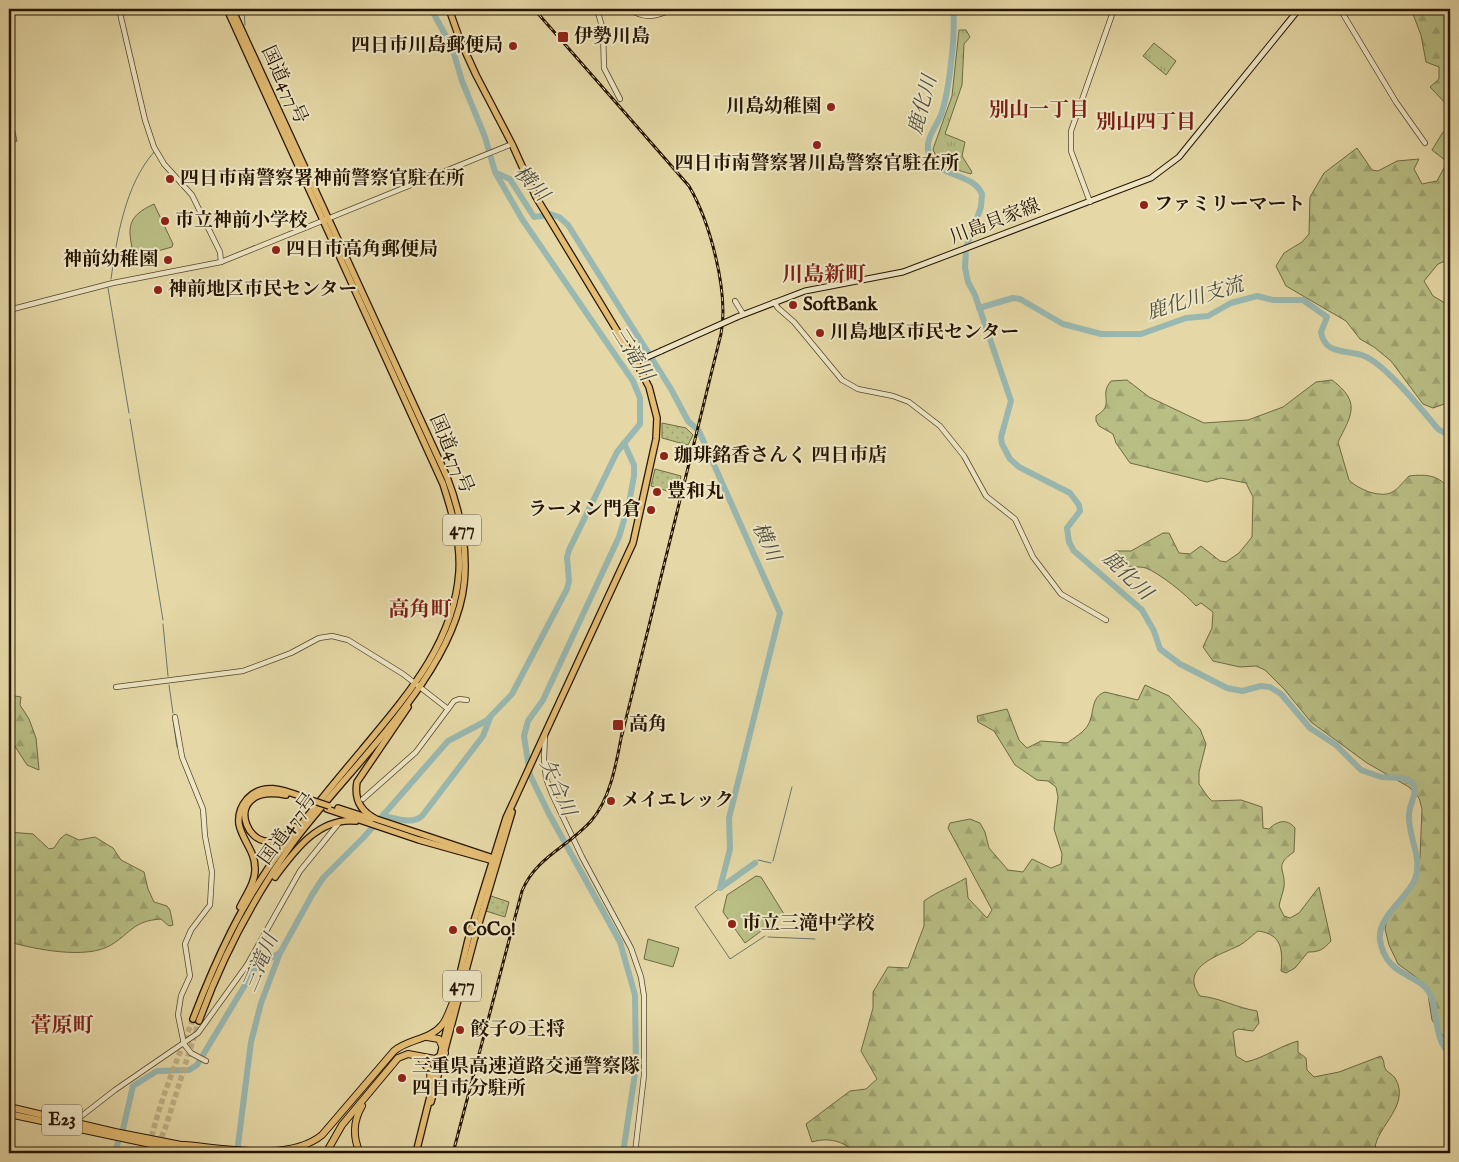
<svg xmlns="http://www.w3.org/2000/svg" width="1459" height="1162" font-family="'IM FELL English','Noto Serif JP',serif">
<defs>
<pattern id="grass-dots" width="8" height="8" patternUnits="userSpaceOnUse" patternTransform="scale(1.25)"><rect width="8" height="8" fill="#b8be84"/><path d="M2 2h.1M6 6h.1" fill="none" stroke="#9ea270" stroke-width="1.8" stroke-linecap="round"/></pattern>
<pattern id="forest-firs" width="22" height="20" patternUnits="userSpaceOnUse" patternTransform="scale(1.25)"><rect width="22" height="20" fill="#b8be84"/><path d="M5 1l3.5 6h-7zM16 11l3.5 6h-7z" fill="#9ea270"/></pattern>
<pattern id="park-tufts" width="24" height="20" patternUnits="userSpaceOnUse" patternTransform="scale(1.25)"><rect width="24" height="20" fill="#b8be84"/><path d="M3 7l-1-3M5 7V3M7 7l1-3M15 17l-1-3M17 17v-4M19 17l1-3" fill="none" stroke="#9ea270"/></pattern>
</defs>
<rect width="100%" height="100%" fill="#e5d8a6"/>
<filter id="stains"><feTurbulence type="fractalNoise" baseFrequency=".004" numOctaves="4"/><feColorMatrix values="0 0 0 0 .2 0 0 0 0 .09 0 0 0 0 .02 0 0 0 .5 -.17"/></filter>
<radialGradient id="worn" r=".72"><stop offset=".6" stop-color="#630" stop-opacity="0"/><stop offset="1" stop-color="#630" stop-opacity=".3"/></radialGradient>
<g fill="url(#grass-dots)" stroke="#6e6942">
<path d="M662,423L686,428L693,435L688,445L662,438Z"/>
<path d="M655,469L681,476L677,494L651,486Z"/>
<path d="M491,896L509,902L505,917L486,911Z"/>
</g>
<g fill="url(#forest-firs)" stroke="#6e6942">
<path d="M1411,9H1450V108L1430,87L1439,79V67L1426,62L1421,35Z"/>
<path d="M9,104L17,141L9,146L11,180L9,181Z"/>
<path d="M1450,130V164L1432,150L1443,132Z"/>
<path d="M1357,148L1372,170L1378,171L1397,161L1419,159L1414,169L1422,184L1437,181L1445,166L1450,170V259L1438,264L1424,281L1433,296L1450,306V402L1433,408L1423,404L1391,361L1374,347L1360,339L1346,321L1286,286L1276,266L1284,253L1302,242L1309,234L1310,197L1324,173Z"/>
<path d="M1127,380L1149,397L1204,423L1248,420L1283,407L1316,382L1332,380C1361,402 1352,414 1338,442L1349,480C1355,486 1362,489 1369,492C1392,498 1394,492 1409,476C1427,474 1439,475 1450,490V1046L1432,1020L1427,988L1420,980L1398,964L1389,945L1385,929L1387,918L1394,911L1417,873L1420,857L1422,809L1419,798L1409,787L1367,763L1311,722L1284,689L1265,670L1256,666L1240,667L1213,661L1203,647L1212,628L1213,612L1201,603L1196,606C1187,595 1159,573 1146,568C1139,566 1129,568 1123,564C1118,562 1116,556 1115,551H1131L1163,533H1169L1179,553L1190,554L1201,546L1220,561L1226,562L1239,553L1252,537L1253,497L1246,483L1221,478L1207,482L1130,463L1116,443L1113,434L1099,426L1096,421V416C1116,404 1098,396 1111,381Z"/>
<path d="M1145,685L1169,696L1200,729L1206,744L1199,772V784L1208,797L1212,801L1241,800L1262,807L1263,828L1269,829C1277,821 1287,818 1295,828L1294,852C1273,866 1286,869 1284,887C1283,893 1280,900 1279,906L1284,916L1290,918L1299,913L1319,887L1330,936L1331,941C1323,950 1319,952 1308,952L1295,968L1286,973L1281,971C1283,950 1282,934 1258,931C1251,936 1244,944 1236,947C1217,956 1179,968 1200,996C1221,998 1237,1008 1257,1011L1259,1023L1253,1031L1238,1029L1233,1032L1236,1056L1246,1062C1264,1058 1280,1046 1298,1041V1052L1306,1058L1307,1070L1314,1077L1339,1072L1381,1056C1385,1061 1383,1065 1386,1070C1389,1073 1393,1075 1395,1078C1413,1107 1369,1132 1376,1153H856C843,1141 829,1137 812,1142L806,1124L850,1091L866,1089L877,1079L861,1051L873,1008V992L888,967L908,968L924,926V901C938,891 951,887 966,878L968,898L987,918L992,910L948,828L950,823L970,819L980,823L985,832L989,848L1008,870L1023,872L1032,859L1051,868L1061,864L1062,854L1054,829L1058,797L1056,787L1048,781L1037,780L1015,765L994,731L978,722L977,716L1007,709L1019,740L1027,748L1041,741L1067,743C1074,738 1084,732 1088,725C1095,713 1090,697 1105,692L1138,700Z"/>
<path d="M9,695L21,697L20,705L29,719L36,738L39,770L27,765L9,737Z"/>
<path d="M9,832L33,834L49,849L54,848L60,839L66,834L79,840L95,837L113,848L121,860L144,872L148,889L154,902L167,906L170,910L173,925L169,926L161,919C133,921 132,932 111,945C86,960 35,949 9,942V901L15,889L9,884V859L13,856L11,849L9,848Z"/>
</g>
<g fill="url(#park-tufts)" stroke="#6e6942">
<path d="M959,30H966L970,37L964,44L962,85L945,134L965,142L962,156L972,172L971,174C957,170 937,165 933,149L952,96Z"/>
<path d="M1154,43L1176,61L1166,75L1143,56Z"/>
</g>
<g fill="#b8be84" stroke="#6e6942">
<path d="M154,204L173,244L172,247L154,252L140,254L133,252C127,226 128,216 154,204Z"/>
<path d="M756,876L761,877L784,914L745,943L723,912L727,895Z"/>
<path d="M648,939L679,948L673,967L644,959Z"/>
</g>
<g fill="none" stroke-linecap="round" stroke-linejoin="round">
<g stroke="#6b766a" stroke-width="1">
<path d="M244,9L245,25"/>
<path d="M111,279C117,237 125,185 154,152"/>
<path d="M108,288L129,413"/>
<path d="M130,419L163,620"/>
<path d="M163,624L168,676"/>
<path d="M169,685L173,713"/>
<path d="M173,720L177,747"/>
<path d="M758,860L771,863"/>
<path d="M773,861L792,787"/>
<path d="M720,888L695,907L730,959L765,936"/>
<path d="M768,937L815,939"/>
</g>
<g stroke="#99b8b1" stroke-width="6">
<path d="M953,9C956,33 949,92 941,115C936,127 924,140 929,154C936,178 973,172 982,194L981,207L966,248L965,268L968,282L975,295L1011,401L1001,437L1002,444L1010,459L1019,467L1070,493L1079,505L1080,511L1067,528L1069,542L1074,551L1142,610L1154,631L1160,649L1180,664L1227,688L1242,691L1261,686L1270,687L1281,694L1310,728L1336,745L1361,770L1381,777L1402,778L1412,782C1419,793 1409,804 1409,815C1408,838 1423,857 1415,879C1407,899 1377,917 1380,940C1386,978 1420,973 1430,994C1439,1014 1433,1038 1450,1054"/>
<path d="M496,173L510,179L534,217L542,216"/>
<path d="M550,214L559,217L568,225L671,389L688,421L699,431L780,613L729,818L730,849L720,888L755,863"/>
<path d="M979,308L1013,298L1020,299L1063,324L1101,334H1141L1186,318L1208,316L1231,303L1257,296L1273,300H1303L1327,317L1321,332C1325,356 1347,349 1364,356C1385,364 1422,410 1438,429L1450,436"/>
<path d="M383,816C395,818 412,825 422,816L483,736L490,718"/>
<path d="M114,1153L123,1129L133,1086L157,1071L189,1070L197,1065L257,965L280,953"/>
<path d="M237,1153L251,1042L261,1003L280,953L312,895L323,878L364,837L448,741L486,721L512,694L567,589L569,581L567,557L569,550L617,452L640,424V398L633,381L522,219L495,172L485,137L462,81L452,47L431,9"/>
<path d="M623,1153L636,1067L635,995L620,942L549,814L530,775L524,736L528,721L543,700L619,537L629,503L634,476V465L624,443"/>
</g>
<g stroke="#bfb185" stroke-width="5.5" stroke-dasharray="5.5 3" stroke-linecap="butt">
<path d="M148,1153C157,1107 176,1063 193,1019"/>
<path d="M155,1153L166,1126L199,1021"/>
</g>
<defs>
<g id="tertiary">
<path d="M119,9L145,120L154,147L164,164L192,195L220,252L221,262"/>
<path d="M597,9L603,30L604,68L620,99"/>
<path d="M630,9C645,21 659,15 674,9"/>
<path d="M1340,9L1396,102L1425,143"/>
<path d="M1090,202L1071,151V131L1114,9"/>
<path d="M735,301L743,314"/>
<path d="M774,302L778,308L794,322L842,380L858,389L893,396L909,402L940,426L964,456L986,496L1015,519L1033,557L1061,594L1106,620"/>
<path d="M9,310L113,283L221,262L512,144"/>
<path d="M116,687L243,671L291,653L319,638L332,636L348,640L403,674L448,709"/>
<path d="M175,717L182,757L203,809L205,836L212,872L210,905L191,930L185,944L190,976L181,996L178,1015L184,1044L191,1053L206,1061"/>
<path d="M545,734L544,759L546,778L552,794L582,857L631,948L641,977L644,996V1075L635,1153"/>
<path d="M363,799L416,752L454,701L459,699L467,700"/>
<path d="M79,1118L115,1090L198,1033L247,965L300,871L338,824"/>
</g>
<g id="secondary">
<path d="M737,317L805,291L903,272L1151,178L1179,157L1299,9"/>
<path d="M636,362L661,351"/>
</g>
<g id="trunk">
<path d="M449,9L460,40L476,75L512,144L536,197L636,362L649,387L657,418L656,439L633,543L506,818L468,940L453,1004"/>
<path d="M408,707L357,782C354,799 360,811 376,819L493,858"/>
<path d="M286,795C212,781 252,877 295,827"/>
<path d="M338,808L372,819"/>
<path d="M327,809L419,840L494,861"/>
<path d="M275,877C295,850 319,817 356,821"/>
<path d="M240,907C246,895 256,881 255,868C255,851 242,840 239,824C238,815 241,806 247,799C265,779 290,793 311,800"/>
<path d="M193,1019C216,959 243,900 282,849C308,815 334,783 361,751C404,699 454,644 459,572C461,542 452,512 443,484L227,9"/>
<path d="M199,1021C222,958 253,898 292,844C345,771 454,676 464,584C468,547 460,511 447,477L232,9"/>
<path d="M431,1102L474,940L512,812"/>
<path d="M416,1153L450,1016"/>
</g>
<g id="motorway">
<path d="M421,1059L430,1071L431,1088"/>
<path d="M9,1107L115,1132L186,1146"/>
<path d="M9,1114L193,1153"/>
<path d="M184,1145C224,1148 289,1162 322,1135L394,1051C408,1039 430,1040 442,1025C448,1018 450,1008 454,1000"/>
<path d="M213,1151L225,1153"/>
<path d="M326,1153L342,1125L398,1058L408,1054L435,1059L445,1053L439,1039L427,1037"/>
<path d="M360,1153C353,1138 353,1121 362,1106"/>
</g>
</defs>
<use href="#tertiary" stroke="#55452a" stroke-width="6"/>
<use href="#secondary" stroke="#251400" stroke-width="7"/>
<use href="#trunk" stroke="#251400" stroke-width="8"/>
<use href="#motorway" stroke="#251400" stroke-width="8"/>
<use href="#tertiary" stroke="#eee6c5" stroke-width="4.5"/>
<use href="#secondary" stroke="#eee6c5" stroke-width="5"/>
<use href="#trunk" stroke="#e2bc73" stroke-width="5.5"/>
<use href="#motorway" stroke="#e2bc73" stroke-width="6"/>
<defs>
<g id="rail">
<path d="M534,9L689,186C710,222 729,292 721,334L622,735"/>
<path d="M453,1153L522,891C536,857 568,847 591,821C612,797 617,758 623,728"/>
</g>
</defs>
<use href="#rail" stroke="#251400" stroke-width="3"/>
<use href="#rail" stroke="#eee6c5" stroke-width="1" stroke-dasharray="4" stroke-linecap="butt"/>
<defs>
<path id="secondary-bridge" d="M661,351L737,317"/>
<path id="trunk-bridge" d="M311,800L329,806"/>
</defs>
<use href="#secondary-bridge" stroke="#251400" stroke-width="7" stroke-linecap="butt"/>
<use href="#trunk-bridge" stroke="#251400" stroke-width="8" stroke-linecap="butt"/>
<use href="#secondary-bridge" stroke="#eee6c5" stroke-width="5"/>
<use href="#trunk-bridge" stroke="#e2bc73" stroke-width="5.5"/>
</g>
<g fill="#8f2418" stroke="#eee6c5" stroke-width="2">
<rect x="557" y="31" width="12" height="12" rx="2.5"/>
<circle cx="513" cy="46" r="5"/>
<circle cx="831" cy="107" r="5"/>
<circle cx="817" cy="145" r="5"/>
<circle cx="170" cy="179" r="5"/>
<circle cx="1144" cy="205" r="5"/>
<circle cx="165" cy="221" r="5"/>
<circle cx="276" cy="250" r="5"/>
<circle cx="168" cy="260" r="5"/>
<circle cx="158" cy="290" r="5"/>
<circle cx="793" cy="305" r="5"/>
<circle cx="820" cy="333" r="5"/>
<circle cx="664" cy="456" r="5"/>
<circle cx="657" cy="492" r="5"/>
<circle cx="651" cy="510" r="5"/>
<rect x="612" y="719" width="12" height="12" rx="2.5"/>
<circle cx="611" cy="801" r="5"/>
<circle cx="732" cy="924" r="5"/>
<circle cx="453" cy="930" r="5"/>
<circle cx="460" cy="1030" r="5"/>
<circle cx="402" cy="1078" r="5"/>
</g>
<g text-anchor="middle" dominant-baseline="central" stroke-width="4" stroke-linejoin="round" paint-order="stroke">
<g fill="#eee6c5" stroke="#61533b" stroke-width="1">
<rect x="443" y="514.5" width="38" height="31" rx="4"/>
<rect x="443" y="970.5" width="38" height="31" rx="4"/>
<rect x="42" y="1104.5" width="40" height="31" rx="4"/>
</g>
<g font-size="18" font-weight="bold" fill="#251400">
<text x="462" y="530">477</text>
<text x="462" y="986">477</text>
<text x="62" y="1120">E23</text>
</g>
<g font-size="19" font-weight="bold" fill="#251400" stroke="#eee6c5" text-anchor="start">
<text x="574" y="37">伊勢川島</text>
<text x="503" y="46" text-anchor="end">四日市川島郵便局</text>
<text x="821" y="107" text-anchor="end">川島幼稚園</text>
<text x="817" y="164" text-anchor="middle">四日市南警察署川島警察官駐在所</text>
<text x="180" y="179">四日市南警察署神前警察官駐在所</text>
<text x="1154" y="205">ファミリーマート</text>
<text x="175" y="221">市立神前小学校</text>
<text x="286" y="250">四日市高角郵便局</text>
<text x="158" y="260" text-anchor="end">神前幼稚園</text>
<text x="168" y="290">神前地区市民センター</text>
<text x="803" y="305">SoftBank</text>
<text x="830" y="333">川島地区市民センター</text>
<text x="674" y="456">珈琲銘香さんく 四日市店</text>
<text x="667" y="492">豊和丸</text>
<text x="641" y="510" text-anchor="end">ラーメン門倉</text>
<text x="629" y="725">高角</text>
<text x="621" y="801">メイエレック</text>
<text x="742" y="924">市立三滝中学校</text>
<text x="463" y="930">CoCo!</text>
<text x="470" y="1030">餃子の王将</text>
<text x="412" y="1067">三重県高速道路交通警察隊<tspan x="412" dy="22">四日市分駐所</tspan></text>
</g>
<g font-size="19" fill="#251400" stroke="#eee6c5">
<text transform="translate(284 85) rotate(65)">国道477号</text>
<text transform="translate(995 222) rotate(-21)">川島貝家線</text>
<text transform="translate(451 454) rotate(67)">国道477号</text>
<text transform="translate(288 829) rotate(-54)">国道477号</text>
</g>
<g font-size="20" font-style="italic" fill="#4e4d3e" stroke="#eee6c5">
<text transform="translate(923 105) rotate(-75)">鹿化川</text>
<text transform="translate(531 184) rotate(47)">横川</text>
<text transform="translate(1195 299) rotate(-17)">鹿化川支流</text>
<text transform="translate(632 354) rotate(58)">三滝川</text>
<text transform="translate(766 542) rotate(66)">横川</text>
<text transform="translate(1127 576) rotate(44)">鹿化川</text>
<text transform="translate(557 788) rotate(66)">矢合川</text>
<text transform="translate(261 963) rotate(-67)">三滝川</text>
</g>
<g font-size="20" font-weight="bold" fill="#7a1f14" stroke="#eee6c5">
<text x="1039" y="110">別山一丁目</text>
<text x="1146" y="122">別山四丁目</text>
</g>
<g font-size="21" font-weight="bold" fill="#7a1f14" stroke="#eee6c5">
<text x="824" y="275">川島新町</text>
<text x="420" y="610">高角町</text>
<text x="62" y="1026">菅原町</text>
</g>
</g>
<rect width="1459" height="1162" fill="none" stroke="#e5d8a6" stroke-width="30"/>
<rect x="10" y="10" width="1439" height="1142" fill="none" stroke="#251400" stroke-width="2.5"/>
<rect x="15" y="15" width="1429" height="1132" fill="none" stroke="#251400"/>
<rect width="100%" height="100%" filter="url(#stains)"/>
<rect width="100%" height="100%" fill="url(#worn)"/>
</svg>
